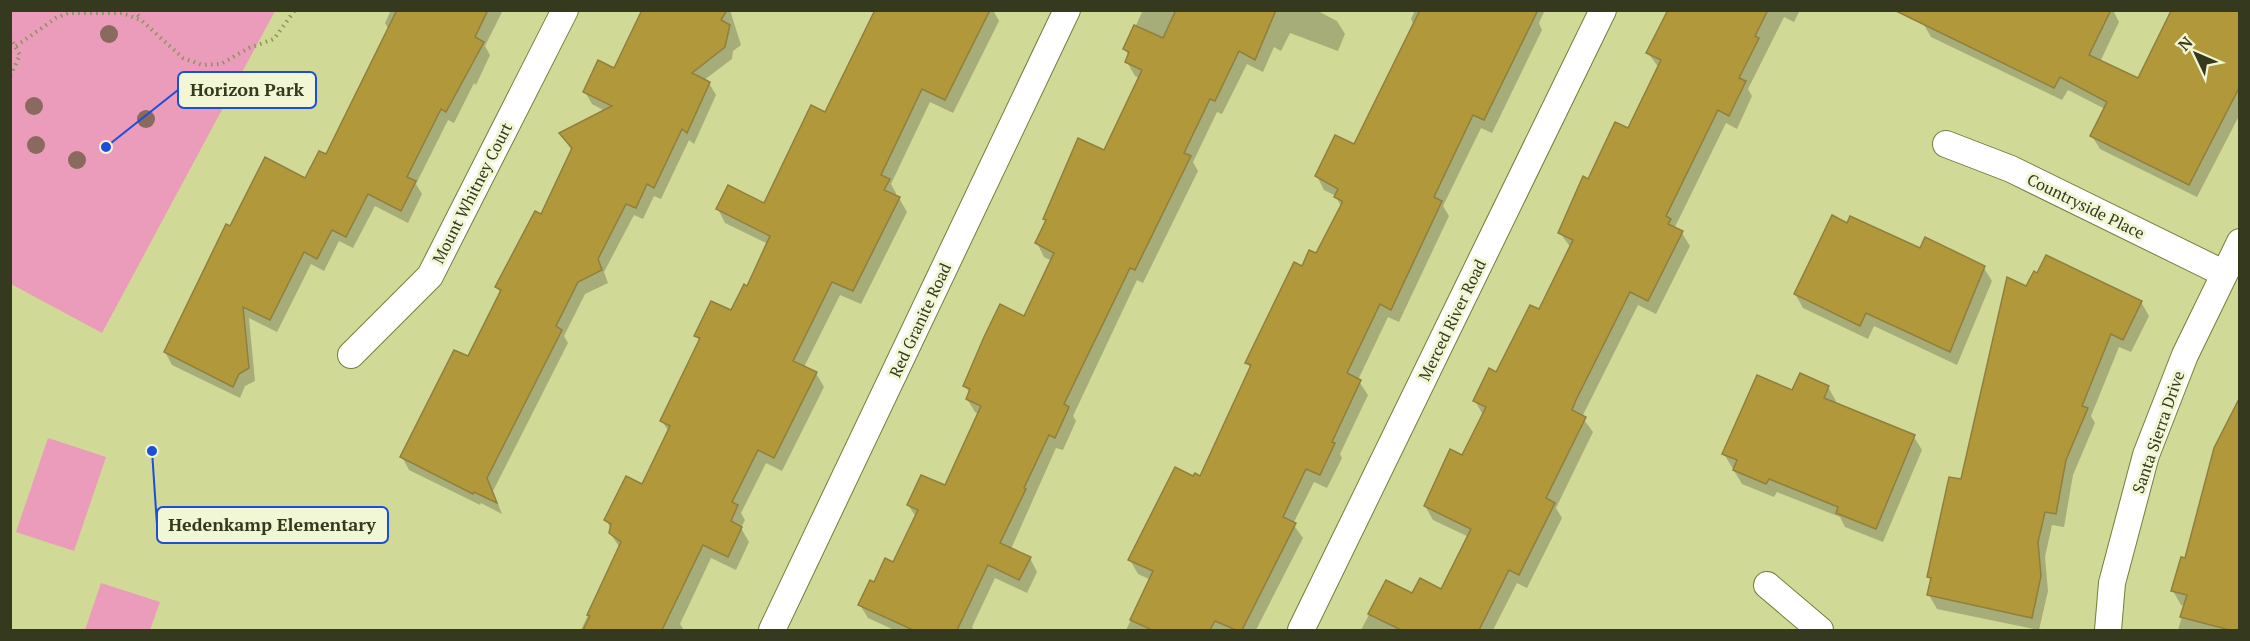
<svg xmlns="http://www.w3.org/2000/svg" width="2250" height="641" font-family="'PT Serif',serif">
<rect width="100%" height="100%" fill="#d0d996"/>
<g fill="#ea9cba">
<path d="M10,11H275L102,333L11,284Z"/>
<path d="M48,438L106,457L74,551L16,532Z"/>
<path d="M101,583L160,602L150,630H85Z"/>
</g>
<g fill="#0003">
<path d="M391,10H503L485,46L490,55L476,85L474,83L454,123L448,120L416,184L422,194L408,223L375,206L353,248L339,241L324,271L311,264L277,332L249,318L255,381L245,386L240,398L172,365L165,352L230,228L306,180L327,156L389,30L385,23Z"/>
<path d="M644,10H730L741,45L733,51L732,59L704,80L709,83L716,95L694,144L689,140L661,199L654,196L643,219L634,215L604,272L608,283L585,294L564,336L568,343L493,491L502,514L481,503L480,505L409,470L402,457L469,358L501,294L497,287L542,216L572,151L561,134L605,111L592,104L585,92L614,70Z"/>
<path d="M879,10H993L999,21L953,113L930,102L891,184L896,193L895,196L899,198L907,212L861,304L840,295L804,367L816,373L824,387L782,471L766,463L741,513L745,520L741,528L749,542L736,570L711,558L680,624L684,630H581L620,548L610,533L611,529L606,520L642,486L669,432L662,421L700,343L696,335L732,312L748,288L768,244L725,223L718,209L765,205L826,114Z"/>
<path d="M1143,10H1316L1337,21L1345,34L1338,51L1290,33L1281,51L1274,47L1263,72L1247,64L1222,114L1217,112L1193,162L1198,171L1143,283L1137,280L1073,416L1076,421L1063,450L1056,448L1011,549L1030,558L1037,572L1027,593L995,578L972,627L974,630H894L868,618L860,605L874,585L894,564L916,517L908,505L945,487L979,414L975,412L967,399L970,394L965,386L1025,318L1052,261L1044,257L1037,243L1046,222L1045,219L1105,152L1140,78L1135,76L1127,62L1129,57L1125,49Z"/>
<path d="M1415,10H1545L1539,23L1542,30L1492,133L1481,128L1443,206L1449,216L1399,322L1388,317L1358,380L1368,395L1340,454L1342,458L1327,488L1314,482L1293,524L1303,538L1256,630H1126L1151,580L1138,574L1130,560L1194,478H1201L1251,369L1247,363L1302,268L1317,255L1341,207L1336,196L1324,190L1317,176L1354,146L1414,25L1411,19Z"/>
<path d="M1667,10H1800L1794,22L1784,17L1748,89L1752,96L1737,129L1726,123L1674,229L1682,233L1690,246L1656,314L1638,305L1582,417L1593,432L1556,508L1562,518L1527,588L1517,583L1493,630H1361L1386,582L1413,595L1442,591L1469,537L1433,520L1425,506L1463,457L1483,415L1475,401L1497,374L1539,312L1571,248L1560,233L1589,181L1629,130L1659,68L1648,53Z"/>
<path d="M1929,10H2113L2119,22L2100,62L2138,80L2172,10H2240V114L2197,197L2100,149L2092,136L2105,109L2068,90L2062,100L1931,37L1923,23Z"/>
<path d="M1848,225L1920,250L1984,268L1992,281L1957,365L1874,326L1868,339L1803,308L1795,294Z"/>
<path d="M2027,288L2141,302L2149,316L2131,352L2119,347L2091,416L2095,423L2073,475L2064,527L2052,525L2045,557L2048,591L2039,630L1937,609L1929,595L1932,582L1929,576Z"/>
<path d="M1828,387L1836,401L1835,404L1914,437L1922,450L1883,542L1845,527L1840,517L1777,492L1774,497L1742,484L1724,454L1793,392Z"/>
<path d="M2240,400V630H2178L2185,606L2181,605L2173,591L2186,560Z"/>
</g>
<g fill="#b1993b" stroke="#907f3d" stroke-width="1.5">
<path d="M397,10H488L475,37L484,42L446,112L441,109L407,177L416,181L401,211L368,194L346,237L332,230L317,259L304,252L270,320L243,307L249,368L239,374L233,387L164,352L226,224L230,226L265,157L305,178L319,151L326,154Z"/>
<path d="M642,10H727L721,20L730,25L725,47L692,73L710,82L687,133L682,129L654,188L647,184L636,208L626,204L598,259L602,270L578,282L556,326L562,330L487,478L497,503L474,492L473,494L400,457L454,350L468,356L501,290L495,287L535,211L541,214L572,148L559,133L612,106L583,92L598,60L614,68Z"/>
<path d="M875,10H990L945,100L922,89L881,175L890,179L884,190L900,197L853,291L832,282L793,361L817,372L774,458L758,450L732,502L738,505L731,521L742,527L728,557L703,545L662,630H583L590,616L587,615L621,542L609,533L611,524L604,520L626,476L642,484L670,426L660,421L700,338L694,336L711,301L731,310L744,284L747,286L770,236L716,209L728,185L764,203L811,105L825,112Z"/>
<path d="M1176,10H1276L1255,60L1239,51L1215,101L1210,99L1184,153L1191,156L1135,270L1130,268L1064,404L1069,407L1055,438L1049,435L1024,488L1026,489L1000,543L1031,557L1019,580L988,565L957,630H913L858,605L870,580L874,582L885,558L893,562L918,510L907,505L921,475L945,485L981,406L966,399L970,389L963,386L984,337L1000,304L1024,316L1054,253L1035,243L1046,220L1043,219L1078,138L1104,150L1142,70L1125,62L1129,52L1123,49L1134,25L1163,38Z"/>
<path d="M1420,10H1538L1484,120L1473,115L1434,197L1442,201L1391,310L1380,304L1347,373L1361,380L1332,442L1335,443L1320,475L1306,469L1283,517L1296,523L1242,630H1236L1215,621L1210,630H1152L1130,620L1153,571L1128,560L1175,467L1193,476L1195,473L1200,476L1251,365L1245,363L1294,262L1302,266L1309,250L1316,253L1342,203V201L1334,197L1338,189L1315,176L1335,135L1354,144Z"/>
<path d="M1668,10H1768L1755,36L1759,38L1739,78L1746,81L1729,116L1718,110L1666,216L1671,219L1668,224L1683,231L1648,301L1630,292L1576,400L1572,410L1586,417L1546,498L1555,503L1519,575L1509,570L1479,630H1401L1368,614L1386,580L1412,593L1420,578L1441,589L1471,529L1424,506L1450,449L1462,455L1486,407L1473,401L1489,368L1496,372L1530,305L1539,309L1573,240L1558,233L1583,176L1588,179L1615,122L1628,128L1661,60L1646,53Z"/>
<path d="M1894,10H2111L2089,55L2138,78L2171,11L2240,10V86L2189,185L2090,136L2107,102L2060,77L2054,88Z"/>
<path d="M1832,215L1847,223L1850,216L1920,248L1925,237L1985,266L1950,352L1866,313L1860,326L1794,294Z"/>
<path d="M2046,255L2142,301L2123,340L2111,334L2082,406L2088,408L2066,460L2056,514L2045,512L2038,542L2041,576L2032,618L1927,595L1931,578L1927,577L1949,477L1961,479L2007,277L2026,286L2034,271L2037,273Z"/>
<path d="M1800,373L1829,386L1824,398L1915,435L1876,529L1836,513L1838,507L1769,479L1766,484L1733,470L1737,460L1722,454L1757,375L1792,390Z"/>
<path d="M2240,397V630H2230L2180,617L2187,595L2171,591L2181,557L2185,558L2214,448Z"/>
</g>
<g fill="none" stroke-linecap="round" stroke-linejoin="round">
<defs>
<g id="minor">
<path d="M1946,144L2011,169L2223,273"/>
<path d="M351,355L430,276L565,10"/>
<path d="M1767,585L1820,630"/>
<path d="M772,630L1067,10"/>
<path d="M1301,630L1603,10"/>
<path d="M2108,630L2112,583L2146,455L2185,355L2240,242"/>
</g>
</defs>
<use href="#minor" stroke="#767d3d" stroke-width="28"/>
<g stroke="#8b9260" stroke-width="4" stroke-dasharray="1.5 4.5" stroke-linecap="butt">
<path d="M134,10L141,19"/>
<path d="M10,37L20,55L10,76"/>
<path d="M16,46L56,18L68,13H122L141,20L183,58L202,65L221,64L249,48L274,39L295,10"/>
</g>
<use href="#minor" stroke="#fff" stroke-width="26"/>
</g>
<g fill="#8a695e">
<circle cx="109" cy="34" r="9"/>
<circle cx="34" cy="106" r="9"/>
<circle cx="146" cy="119" r="9"/>
<circle cx="36" cy="145" r="9"/>
<circle cx="77" cy="160" r="9"/>
</g>
<g text-anchor="middle" dominant-baseline="central" stroke-width="6" stroke-linejoin="round" paint-order="stroke">
<g font-size="16" fill="#35391d" stroke="#f1f7d5">
<text transform="translate(472 193) rotate(-63)">Mount Whitney Court</text>
<text transform="translate(2086 206) rotate(26)">Countryside Place</text>
<text transform="translate(920 320) rotate(-65)">Red Granite Road</text>
<text transform="translate(1452 320) rotate(-64)">Merced River Road</text>
<text transform="translate(2158 432) rotate(-71)">Santa Sierra Drive</text>
</g>
</g>
<path fill="none" stroke="#1d4ed8" stroke-width="2" d="M106 147L178 90M152 451L157 525"/>
<g fill="#1d4ed8" stroke="#f1f7d5" stroke-width="2">
<circle cx="106" cy="147" r="6"/>
<circle cx="152" cy="451" r="6"/>
</g>
<g fill="#f1f7d5" stroke="#1d4ed8" stroke-width="2">
<rect x="178" y="72" width="138" height="36" rx="6"/>
<rect x="157" y="507" width="231" height="36" rx="6"/>
</g>
<g font-size="18" text-anchor="middle" font-weight="bold" fill="#35391d">
<text x="247" y="96">Horizon Park</text>
<text x="272" y="531">Hedenkamp Elementary</text>
</g>
<rect width="2250" height="641" fill="none" stroke="#35391d" stroke-width="24"/>
<g transform="translate(2196 54) rotate(314)" stroke="#f1f7d5" stroke-width="4.5" paint-order="stroke">
<path d="M0-4.5L10 22L0 15L-10 22Z" fill="#35391d"/>
<text y="-9" font-size="16" font-weight="bold" text-anchor="middle" fill="#35391d">N</text>
</g>
</svg>
